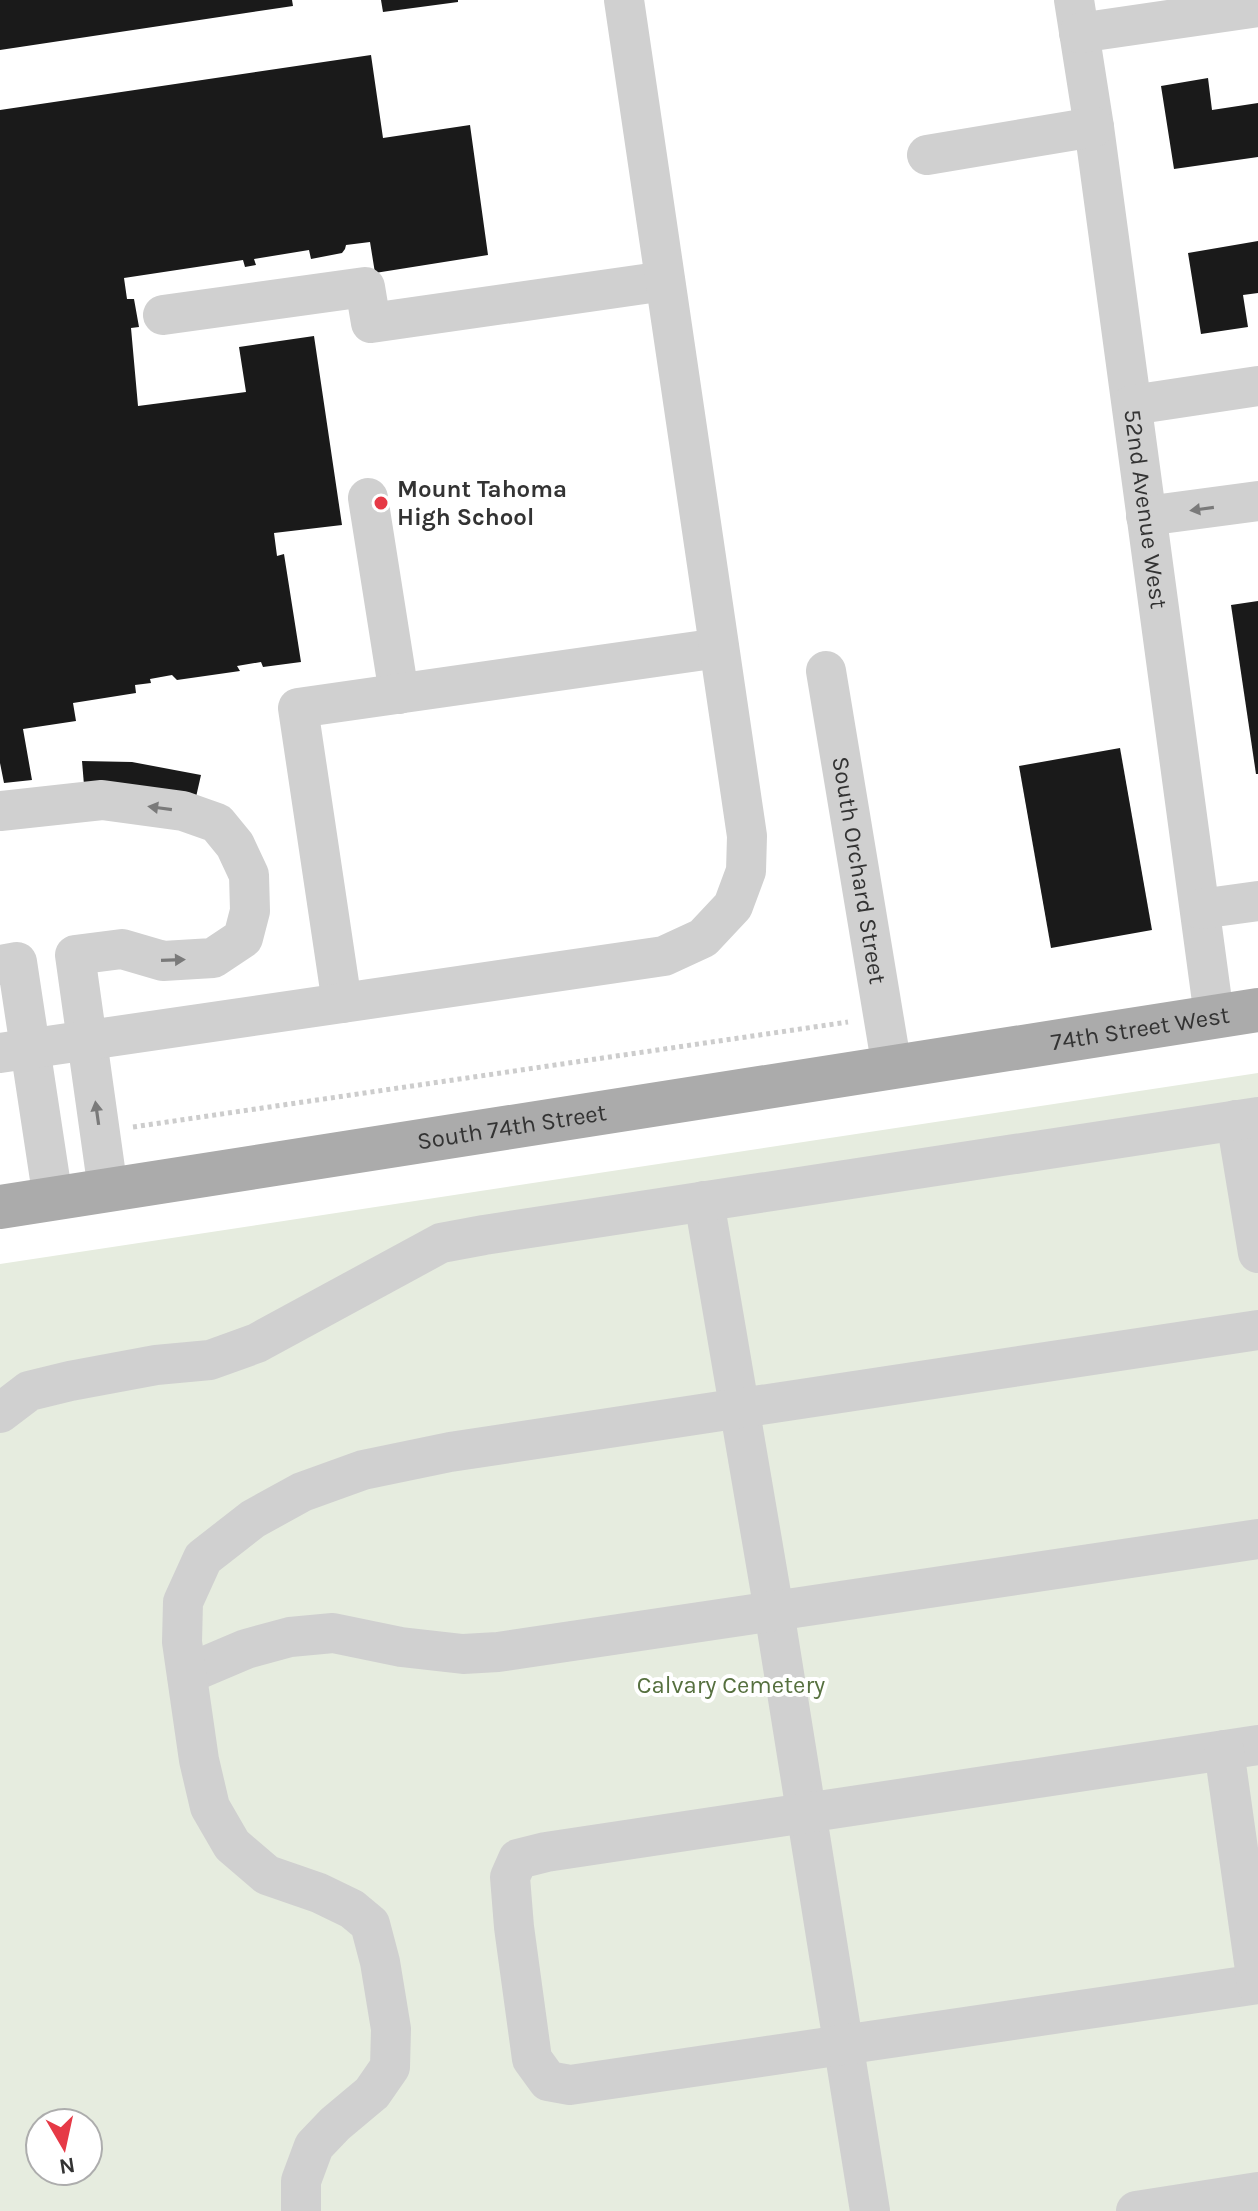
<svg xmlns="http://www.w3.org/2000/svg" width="1258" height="2211" font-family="Karla,sans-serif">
<rect width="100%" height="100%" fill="#fff"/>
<path fill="#e6ecdf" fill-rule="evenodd" d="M1258,1073V2211H0V1264ZM40,2123H88V2171H40Z"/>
<g fill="#1a1a1a">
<path d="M0,0H292L293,6L0,50Z"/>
<path d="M381,0H458V2L383,12Z"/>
<path d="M371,55L383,138L470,125L488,255L375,273L370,242L346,245L345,249L342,253L311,259L309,250L254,259L256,265L245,267L243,260L124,278L127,299H134L139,327L131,328L138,406L246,392L239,347L314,336L342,525L274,533L277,556L284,554L301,662L263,667L261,662L237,666L240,671L177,680L172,675L150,679L151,683L135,685L136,693L73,703L76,721L23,729L32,780L4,783L0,763V110Z"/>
<path d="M1208,78L1212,110L1258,103V157L1174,169L1161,86Z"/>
<path d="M1258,241V293L1243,295L1248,327L1201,334L1188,253Z"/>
<path d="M1258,601V774H1256L1231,605Z"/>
<path d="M1120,748L1152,930L1051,948L1019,766Z"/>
<path d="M82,761L132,762L201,775L196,797L84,785Z"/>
</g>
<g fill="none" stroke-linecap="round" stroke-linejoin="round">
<path stroke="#cdcdcd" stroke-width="5" stroke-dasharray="4 4" stroke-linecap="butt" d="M133,1127L848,1022"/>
<g stroke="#d0d0d0" stroke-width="40">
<path id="s1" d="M1074,0L1094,127L1214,1016"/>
<path d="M1079,33L1258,7"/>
<path d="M927,155L1094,127"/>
<path d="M163,315L365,287L371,323L665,281"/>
<path d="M1132,405L1258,386"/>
<path d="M368,498L399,694"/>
<path d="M1146,516L1258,501"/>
<path id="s2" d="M826,671L892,1068"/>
<path d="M0,811L102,800L183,811L217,823L235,845L249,875L250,911L243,938L213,958L163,961L122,949L75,955L108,1190"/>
<path d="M1200,909L1258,901"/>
<path d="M0,965L17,962L53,1199"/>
<path d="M342,1003L298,708L719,648"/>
<path d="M0,1053L664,956L703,938L733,906L746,871L747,836L624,0"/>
<path d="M1236,1120L1258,1253"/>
<path d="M704,1201L774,1611L870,2211"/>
<path d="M0,1413L29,1391L70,1381L156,1365L210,1360L257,1343L441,1243L484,1235L1258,1117"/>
<path d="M187,1674L246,1649L290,1637L333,1633L401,1647L463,1654L498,1652L1258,1539"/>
<path d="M1258,1745L546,1852L518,1859L510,1877L514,1927L532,2059L548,2081L570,2085L1258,1984"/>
<path d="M1224,1750L1257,1984"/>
<path d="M301,2211V2181L314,2146L335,2124L372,2093L390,2067L391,2029L380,1962L370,1924L352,1909L319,1893L267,1875L232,1845L210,1807L199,1760L182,1642L183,1602L203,1558L253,1519L302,1492L363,1470L450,1452L1258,1330"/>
<path d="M1136,2211L1258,2192"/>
</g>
<path stroke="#ababab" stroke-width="44" id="s3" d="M0,1207L1258,1010"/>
</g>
<defs><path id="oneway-solid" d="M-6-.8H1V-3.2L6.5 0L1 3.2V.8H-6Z" transform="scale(2)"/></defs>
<g fill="#7a7a7a">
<use href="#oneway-solid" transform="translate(1202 509) rotate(172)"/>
<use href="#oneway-solid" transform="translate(160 808) rotate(-172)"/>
<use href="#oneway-solid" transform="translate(173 960) rotate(-2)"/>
<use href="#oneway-solid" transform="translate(97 1113) rotate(-98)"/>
</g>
<circle fill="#e63946" stroke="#fff" stroke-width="3" cx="381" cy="503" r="8"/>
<g text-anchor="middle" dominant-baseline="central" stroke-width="8" stroke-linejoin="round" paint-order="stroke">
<g font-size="24" font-weight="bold" fill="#333" stroke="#fff" text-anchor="start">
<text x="397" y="489">Mount Tahoma<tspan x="397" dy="28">High School</tspan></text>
</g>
<g font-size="24" fill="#333" stroke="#fff">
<text stroke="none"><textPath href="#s1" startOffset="514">52nd Avenue West</textPath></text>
<text stroke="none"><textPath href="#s2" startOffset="202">South Orchard Street</textPath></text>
<text stroke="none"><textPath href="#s3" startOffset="1154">74th Street West</textPath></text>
<text stroke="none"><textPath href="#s3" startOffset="518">South 74th Street</textPath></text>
</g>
<g font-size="24" fill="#56703f" stroke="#fff">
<text x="731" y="1685">Calvary Cemetery</text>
</g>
</g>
<g transform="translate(64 2147) rotate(171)"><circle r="38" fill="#ffffff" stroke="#adadad" stroke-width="2"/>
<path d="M0-6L14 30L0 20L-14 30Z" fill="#e63946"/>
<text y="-12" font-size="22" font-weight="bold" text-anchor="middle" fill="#333333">N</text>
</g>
</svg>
